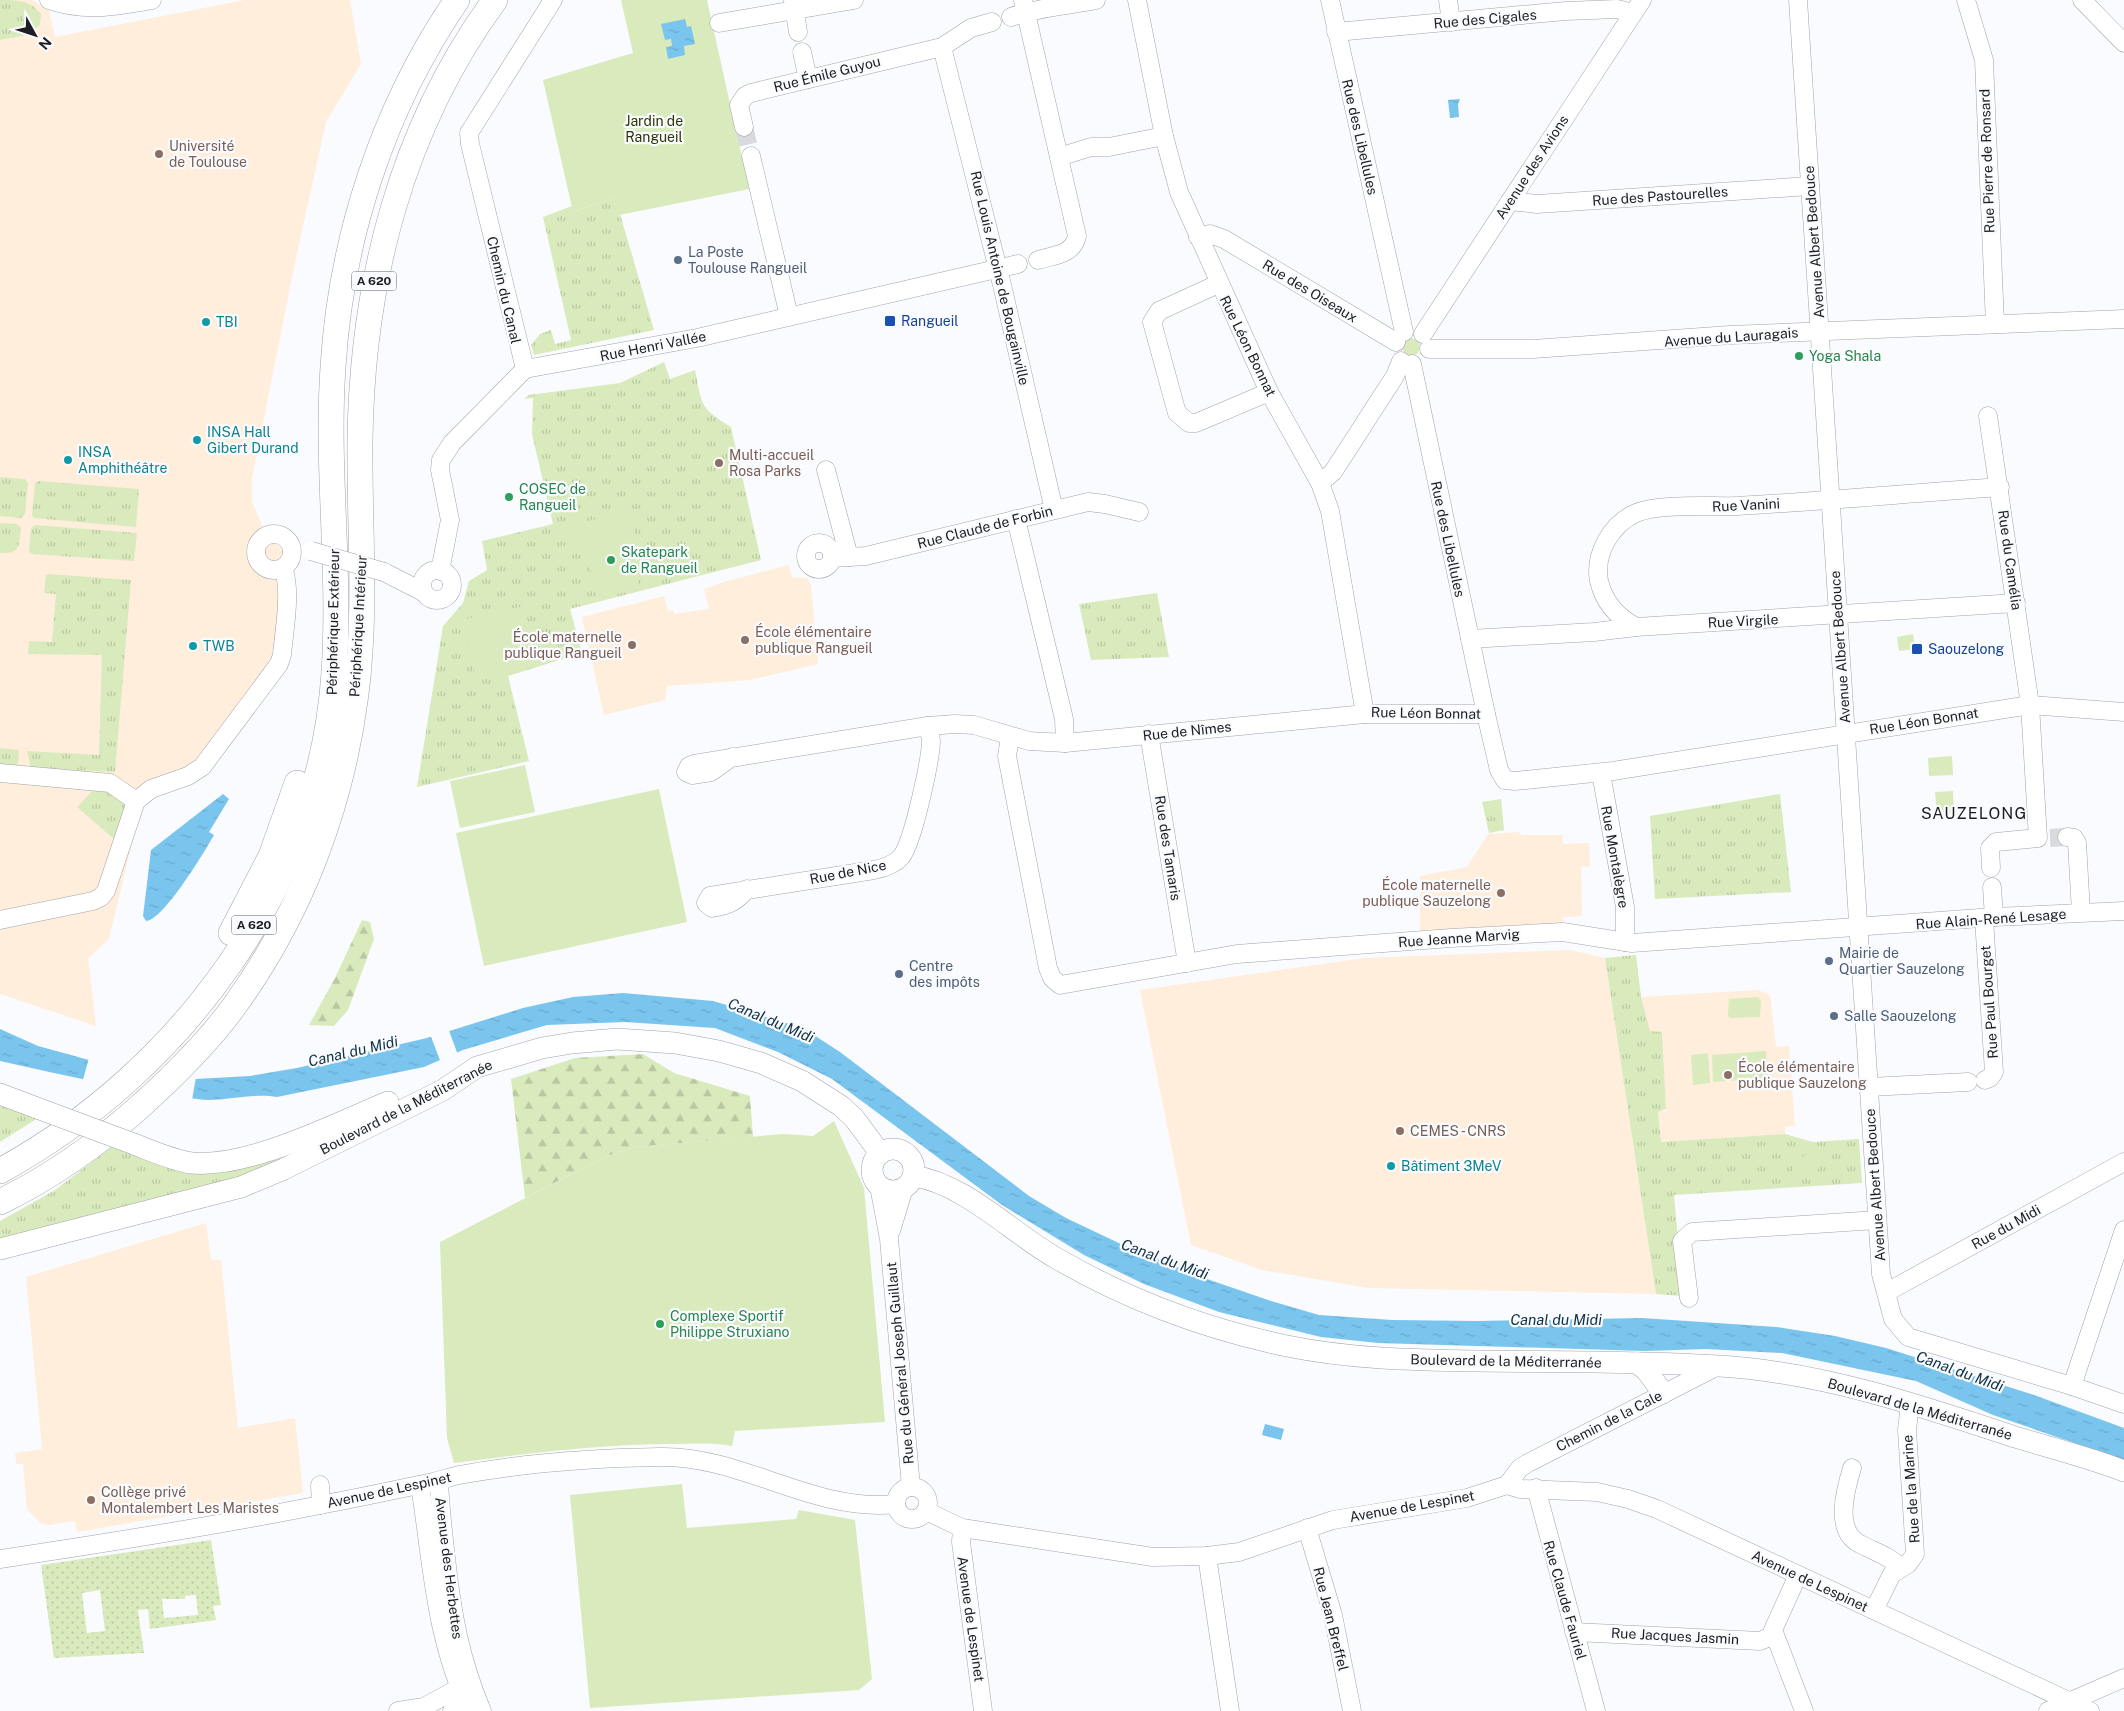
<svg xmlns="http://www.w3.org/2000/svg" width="2124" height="1711" font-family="'Public Sans',sans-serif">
<defs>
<pattern id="grass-tufts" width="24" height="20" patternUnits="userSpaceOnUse" patternTransform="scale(1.25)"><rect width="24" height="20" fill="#d9eabd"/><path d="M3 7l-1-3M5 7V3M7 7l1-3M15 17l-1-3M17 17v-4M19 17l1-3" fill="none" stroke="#bac8a2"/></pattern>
<pattern id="forest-firs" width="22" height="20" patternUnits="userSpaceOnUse" patternTransform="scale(1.25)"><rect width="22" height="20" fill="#d9eabd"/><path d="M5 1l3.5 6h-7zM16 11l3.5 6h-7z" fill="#bac8a2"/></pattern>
<pattern id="garden-dots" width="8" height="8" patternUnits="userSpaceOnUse" patternTransform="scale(1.25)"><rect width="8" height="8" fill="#d9eabd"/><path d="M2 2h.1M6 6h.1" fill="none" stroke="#bac8a2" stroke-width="1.8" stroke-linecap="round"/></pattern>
<pattern id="water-ripples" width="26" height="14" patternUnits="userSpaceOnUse" patternTransform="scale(1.25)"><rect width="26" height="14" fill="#7ac5ee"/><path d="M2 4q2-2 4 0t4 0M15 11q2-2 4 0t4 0" fill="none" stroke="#69a9cc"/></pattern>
</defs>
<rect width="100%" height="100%" fill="#fafbfe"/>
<g fill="#feeedb">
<path d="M0,0H32L49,11L55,37L245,0H350L361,64L326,122L295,262L252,478V502L263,528L295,566L286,667L208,769L158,793L141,806L109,939L88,958L96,1026L0,994Z"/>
<path d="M789,565L792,577L807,578L811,585L818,664L750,680L667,686L665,700L604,715L582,617L664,596L668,611L673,610L674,614L709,609L704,589L727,581Z"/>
<path d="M1520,832L1521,835H1563V844L1589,843L1590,866L1581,867L1582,916L1563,917V927L1420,932V876L1467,867L1488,834Z"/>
<path d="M1570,950L1605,958L1656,1294L1369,1288L1262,1270L1191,1245L1140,990L1365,958Z"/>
<path d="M1758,990L1770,995L1776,1047L1789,1046L1795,1126L1785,1127V1134L1661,1142L1658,1111H1666L1662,1033L1650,1032L1644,1017L1641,997Z"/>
<path d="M206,1223L211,1260H221L238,1428L295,1418L303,1493L77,1532L75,1521L49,1525L41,1523L27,1510L23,1464H16L15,1453L42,1449L26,1277Z"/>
</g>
<g fill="url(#grass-tufts)">
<path d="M0,0C17,0 30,0 41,14L40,25L27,35L0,40Z"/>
<path d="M615,197L654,330L534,355L531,345L540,334L551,330L555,344L571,340L543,217L572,206L573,212Z"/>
<circle cx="1411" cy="347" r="9"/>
<path d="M664,362L670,379L695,370C702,404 699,408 731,427L761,560L570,609L582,653L508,676L529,761L417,787L443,626L463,603L469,581L487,570L482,541L553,524L532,434L533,398L524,399L529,395L620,383Z"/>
<path d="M0,477L25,479L28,483L25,514L21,518L0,516Z"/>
<path d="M38,481L139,489L136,527L34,518L32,515L35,484Z"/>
<path d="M0,523L17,524L21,528C19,545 21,554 0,553Z"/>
<path d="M35,525L137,533L134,561L32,554L29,552L31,528Z"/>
<path d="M48,574L131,580L115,772L31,768L27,751L99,755L102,655L28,654L29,641L52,642L56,594L44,593L46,575Z"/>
<path d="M1157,593L1169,657L1091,660L1079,604Z"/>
<path d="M0,748L19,750L18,766L0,765Z"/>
<path d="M98,785L126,805L114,839L77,807Z"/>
<path d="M1780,794L1791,892L1655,899L1650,816Z"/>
<path d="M1501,799L1504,830L1489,833L1482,802Z"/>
<path d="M1636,955L1641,997L1650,1031L1662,1032L1666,1109L1658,1112L1661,1142L1785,1134L1813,1142L1859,1139L1862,1183L1674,1195L1683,1296L1656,1294L1605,958Z"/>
<path d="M0,1103L38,1118L0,1142Z"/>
<path d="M113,1146L159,1165L276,1158V1163L254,1174L0,1241V1221L55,1190Z"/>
</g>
<g fill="url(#forest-firs)">
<path d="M362,920L370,922L374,939L348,1010L334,1026L309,1025L335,978Z"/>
<path d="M643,1054L674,1073L750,1096L753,1137L635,1147L607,1156L525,1198L511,1079L575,1058Z"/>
</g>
<g fill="#d9eabd">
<path d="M621,0H707L749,189L619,215L615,197L573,212L543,80L633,53Z"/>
<path d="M632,511L639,589L607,596L566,532L570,525Z"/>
<path d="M524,606L539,666L477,681L461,620Z"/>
<path d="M1913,634L1915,649L1899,651L1897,637Z"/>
<path d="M1952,756L1953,775L1929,776L1928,758Z"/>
<path d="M525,765L535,812L460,828L450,781Z"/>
<path d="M659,789L687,922L484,966L456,833Z"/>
<path d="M1953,791L1954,814L1937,815L1935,792Z"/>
<path d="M1758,997L1761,1001L1760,1017L1730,1018L1728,1016L1729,999Z"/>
<path d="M1766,1051L1768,1078L1713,1082L1712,1055Z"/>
<path d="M1708,1053L1710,1083L1693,1085L1691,1055Z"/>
<path d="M834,1121L864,1188L885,1422L735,1431L732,1446C711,1442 692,1444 671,1444C598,1444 526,1454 454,1463L447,1438L440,1242L607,1156L635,1147L783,1134L813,1136Z"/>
<path d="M1818,1145L1827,1158L1813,1175L1792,1171L1803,1157Z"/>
<path d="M682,1484L687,1528L796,1519L799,1510L855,1520L872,1679L859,1690L590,1708L570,1495Z"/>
</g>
<path fill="url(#garden-dots)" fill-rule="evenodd" d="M211,1540L221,1605L213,1606L216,1620L150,1629L148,1609L138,1610L144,1653L54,1658L41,1565ZM100,1590L105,1631L87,1633L82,1593ZM196,1595L198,1615L164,1618L162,1599H185V1596Z"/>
<g fill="url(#water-ripples)">
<path d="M685,19L687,27L691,26L695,44L684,46L685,55L668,59L666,47L672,46L671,39L665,40L661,24Z"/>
<path d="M1460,99L1458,104L1459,117L1450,118L1448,100Z"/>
<path d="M223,794L229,799L209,832L214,835C205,851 163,921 146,921L143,916L151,850Z"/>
<path d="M623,993L713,1001L803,1028L840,1052L1029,1196L1066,1218L1123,1245L1207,1279L1271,1301L1319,1315L1392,1320L1477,1321L1642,1318L1776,1327L1835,1336L1886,1348L2034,1395L2124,1428V1460L1993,1415L1916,1381L1782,1353L1706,1349L1645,1351L1378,1343L1321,1337L1219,1312L1144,1284L1084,1255L1002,1205L832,1079L778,1052L715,1028L625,1022L547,1025L463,1050L424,1067L277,1097C251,1092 224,1103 197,1099C131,1090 66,1076 0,1061V1029L38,1046L89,1060L195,1079L250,1076L297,1068L427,1038L523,1008L573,997Z"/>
<path d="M1265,1424L1284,1429L1281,1440L1262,1435Z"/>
</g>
<g fill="#fafbfe">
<path d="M448,1028L458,1055L441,1063L430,1034Z"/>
<path d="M89,1058L196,1077L192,1100L82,1083Z"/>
</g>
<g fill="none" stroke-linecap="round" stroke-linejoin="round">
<g stroke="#d9dadd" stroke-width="18" stroke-dasharray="18 9" stroke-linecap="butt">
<path d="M744,127L751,156"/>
<path d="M2050,838L2067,837"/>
</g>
<defs>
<g id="minor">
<path d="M49,0C87,13 114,6 152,0"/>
<path d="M793,0L798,32"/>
<path d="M1023,0L1077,236C1073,255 1054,255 1038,260"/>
<path d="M1137,0L1164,136L1179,192L1269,392L1320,483L1330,511L1365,714H1486L1499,770L1505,780L1515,781L1613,771L2030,705L2124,712"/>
<path d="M1330,0L1404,332"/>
<path d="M1448,0L1451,22"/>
<path d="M1798,0L1881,1274L1893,1319L1908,1337L2072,1386L2124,1404"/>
<path d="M1966,0L1984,60L1995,324"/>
<path d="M2082,0L2124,43"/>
<path d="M1011,17C1039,7 1067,6 1096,0"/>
<path d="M719,23L854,0"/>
<path d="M1336,32L1566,11L1617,9L1633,13"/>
<path d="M942,47L1002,285L1054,510"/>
<path d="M802,52L808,79"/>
<path d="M744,127L739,105L745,96L751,93L942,47L971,28L992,22"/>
<path d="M751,156L789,316"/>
<path d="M1059,157L1091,147H1109L1164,136"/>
<path d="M1510,201L1537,204L1810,186"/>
<path d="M1198,237L1210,234L1224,239L1396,342"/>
<path d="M1218,284L1159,311L1152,322L1177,413L1189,423H1196L1269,392"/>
<path d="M1423,334L1642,0"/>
<path d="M1429,349H1533L1730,335L2124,319"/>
<path d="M1412,364L1486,714"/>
<path d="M525,369L697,338L1018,264"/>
<path d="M525,369L470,144L469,133L553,0"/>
<path d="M1988,416L2030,705L2038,838L1996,842L1990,848L1991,868"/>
<path d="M826,470L849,557"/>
<path d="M1320,483L1333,472L1395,376L1401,361"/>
<path d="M1016,519L1064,719L1065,743"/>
<circle cx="274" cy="552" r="18"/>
<circle cx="819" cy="556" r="13"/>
<path d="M832,558L866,556L1088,502L1105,504L1139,512"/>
<circle cx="437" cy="585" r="15"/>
<path d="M440,571L450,520L440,470L441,460L452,443L525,369"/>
<path d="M384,572L423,592"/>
<path d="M1636,627C1617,617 1604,602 1599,581C1594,554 1611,524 1636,513C1659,503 1712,507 1738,506C1826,501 1912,493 2000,487"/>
<path d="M1470,639L1594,632L1636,627L2016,603"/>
<path d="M1149,734L1187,963"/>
<path d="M1010,737L1007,756L1048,968L1052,978L1060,985L1237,954L1451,938L1563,932L1632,943L1994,917L2124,911"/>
<path d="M732,757L711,772L692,775L686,772L689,766L694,764L928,726L955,724L974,725L1029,741L1065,743L1365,714"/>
<path d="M0,773L110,783L136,801"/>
<path d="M1601,773L1625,907V942"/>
<path d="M2067,837L2074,838L2077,843L2081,912"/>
<path d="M1992,887L1994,917"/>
<path d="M747,889C736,902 729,905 712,908L706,903L710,896L874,870C884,868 894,865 901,857C913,843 930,762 931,742C931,737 929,731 928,726"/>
<path d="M1984,919L1994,1072L1990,1078L1985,1080"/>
<path d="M0,920L93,901L101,897L106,891L136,801L151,789L188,776L202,767L279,664L282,655C284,631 292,590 283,568"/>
<path d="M1869,1087L1968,1082"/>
<path d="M879,1186L889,1239L911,1487"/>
<path d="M891,1231L904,1188"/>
<path d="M1887,1292L2124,1162"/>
<path d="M1689,1298L1682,1241L1692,1232L1877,1220"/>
<path d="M2072,1386L2124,1230"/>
<path d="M1852,1468C1845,1491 1834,1531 1860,1544C1873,1551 1890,1556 1901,1568"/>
<path d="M439,1481C440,1507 443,1532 446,1558C452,1613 460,1659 482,1711"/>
<path d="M320,1485L321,1505"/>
<path d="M420,1485C432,1562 435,1640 470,1711"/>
<path d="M1507,1485L1520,1468L1528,1463L1718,1366"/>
<circle cx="912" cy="1503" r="16"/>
<path d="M1536,1488L1596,1711"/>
<path d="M926,1511L962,1528L1153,1557L1207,1556L1239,1552L1333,1520L1467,1498L1507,1485L1521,1489L1597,1492L1628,1499L1657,1509L2090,1711"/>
<path d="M962,1528L961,1542L983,1711"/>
<path d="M1307,1528L1333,1615L1352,1711"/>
<path d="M1207,1556L1230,1711"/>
<path d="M0,1559C107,1543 214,1526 320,1505C358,1498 395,1490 433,1482C442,1480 450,1477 459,1475C524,1463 593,1458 660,1457C741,1455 814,1513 896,1504"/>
<path d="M1798,1575L1773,1630L1804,1711"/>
<path d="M1874,1610L1892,1574L1908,1564L1915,1554L1907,1430L1910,1404"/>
<path d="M1574,1632L1760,1641L1774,1635"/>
<path d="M398,1711L424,1707L468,1683"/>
<path d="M452,1711L477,1701"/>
<path d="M2048,1711L2124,1678"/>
</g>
<g id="major">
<path d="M0,1094L37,1108"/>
<path d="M134,1144C152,1151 172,1160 192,1163C249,1168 335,1124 388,1102"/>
<circle cx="893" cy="1170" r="21"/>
<path d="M914,1176C965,1184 1012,1233 1056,1258C1128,1300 1206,1329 1287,1346C1350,1359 1413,1360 1477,1361C1557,1362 1638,1361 1719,1366C1820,1372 1919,1405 2015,1437C2051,1448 2088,1457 2124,1471"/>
<path d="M0,1249L241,1187L284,1169L443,1090L477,1067L542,1048L572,1043L617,1039L675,1043L719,1051L761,1063L802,1081L841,1106L854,1118L880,1153"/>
<path d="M1637,1363L1646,1370L1663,1393"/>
</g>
<g id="highway">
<path d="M231,933L271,856L297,783"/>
<path d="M0,1171C182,1071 320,884 334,673C341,571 326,469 333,367C341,238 383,108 457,0"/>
<path d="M0,1202C49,1178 95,1146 136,1110C172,1078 207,1044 235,1005C301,914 342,805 356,694C367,609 359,524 360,440C362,283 401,128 495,0"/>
</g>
</defs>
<use href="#minor" stroke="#a0a3aa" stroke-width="19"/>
<use href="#major" stroke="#a0a3aa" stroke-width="22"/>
<use href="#highway" stroke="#a0a3aa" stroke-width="26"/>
<use href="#minor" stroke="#fff" stroke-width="18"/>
<use href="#major" stroke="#fff" stroke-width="21"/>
<use href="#highway" stroke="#fff" stroke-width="25"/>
<defs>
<path id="minor-bridge" d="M311,551L384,572"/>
<path id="major-bridge" d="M37,1108L134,1144"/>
</defs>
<use href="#minor-bridge" stroke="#a0a3aa" stroke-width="19" stroke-linecap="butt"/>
<use href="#major-bridge" stroke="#a0a3aa" stroke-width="22" stroke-linecap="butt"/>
<use href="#minor-bridge" stroke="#fff" stroke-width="18"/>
<use href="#major-bridge" stroke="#fff" stroke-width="21"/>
</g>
<g fill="#8d6e63" stroke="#fafbfe" stroke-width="2">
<circle cx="159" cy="154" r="5"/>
<circle cx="719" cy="463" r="5"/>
<circle cx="745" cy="640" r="5"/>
<circle cx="632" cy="645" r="5"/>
<circle cx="1501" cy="893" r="5"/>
<circle cx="1728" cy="1075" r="5"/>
<circle cx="1400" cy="1131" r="5"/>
<circle cx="91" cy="1500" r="5"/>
</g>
<g fill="#5c6f8a" stroke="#fafbfe" stroke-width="2">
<circle cx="678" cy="260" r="5"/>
<circle cx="1829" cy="961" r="5"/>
<circle cx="899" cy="974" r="5"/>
<circle cx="1834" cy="1016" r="5"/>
</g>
<g fill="#1a4fb4" stroke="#fafbfe" stroke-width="2">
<rect x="884" y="315" width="12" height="12" rx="2.5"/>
<rect x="1911" y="643" width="12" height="12" rx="2.5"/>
</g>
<g fill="#0f9aa8" stroke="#fafbfe" stroke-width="2">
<circle cx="206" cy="322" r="5"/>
<circle cx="197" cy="440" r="5"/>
<circle cx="68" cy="460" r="5"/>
<circle cx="193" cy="646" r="5"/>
<circle cx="1391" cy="1166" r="5"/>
</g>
<g fill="#2e9e5b" stroke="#fafbfe" stroke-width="2">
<circle cx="1799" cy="356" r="5"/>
<circle cx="509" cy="497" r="5"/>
<circle cx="611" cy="560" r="5"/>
<circle cx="660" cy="1324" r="5"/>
</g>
<g text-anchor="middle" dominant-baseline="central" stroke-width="4.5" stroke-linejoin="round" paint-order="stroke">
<g fill="#fafbfe" stroke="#5f6063" stroke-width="1">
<rect x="351.5" y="271.5" width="45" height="19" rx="4"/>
<rect x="231.5" y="915.5" width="45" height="19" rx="4"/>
</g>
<g font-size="12" font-weight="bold" fill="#1d1e21">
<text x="374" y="281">A 620</text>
<text x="254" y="925">A 620</text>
</g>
<g font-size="14" fill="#1d1e21" stroke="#fafbfe">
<text transform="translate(1485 19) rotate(-5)">Rue des Cigales</text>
<text transform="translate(827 74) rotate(-14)">Rue Émile Guyou</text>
<text transform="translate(1360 137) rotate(77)">Rue des Libellules</text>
<text transform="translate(1987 161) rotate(-92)">Rue Pierre de Ronsard</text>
<text transform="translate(1532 167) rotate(-57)">Avenue des Avions</text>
<text transform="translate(1660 196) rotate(-4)">Rue des Pastourelles</text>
<text transform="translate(1814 242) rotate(-94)">Avenue Albert Bedouce</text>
<text transform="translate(1000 278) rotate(77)">Rue Louis Antoine de Bougainville</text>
<text transform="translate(504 290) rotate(77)">Chemin du Canal</text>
<text transform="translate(1310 291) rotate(31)">Rue des Oiseaux</text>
<text transform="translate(1731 337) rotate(-4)">Avenue du Lauragais</text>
<text transform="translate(653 346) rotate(-11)">Rue Henri Vallée</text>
<text transform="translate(1248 346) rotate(64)">Rue Léon Bonnat</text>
<text transform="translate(1746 505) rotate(-3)">Rue Vanini</text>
<text transform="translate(985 527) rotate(-14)">Rue Claude de Forbin</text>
<text transform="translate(1448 539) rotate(78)">Rue des Libellules</text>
<text transform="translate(2010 560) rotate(82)">Rue du Camélia</text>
<text transform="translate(1743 621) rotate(-3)">Rue Virgile</text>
<text transform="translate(333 622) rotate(-89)">Périphérique Extérieur</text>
<text transform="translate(358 626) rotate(-87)">Périphérique Intérieur</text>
<text transform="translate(1840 647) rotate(-94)">Avenue Albert Bedouce</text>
<text transform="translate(1426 713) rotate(1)">Rue Léon Bonnat</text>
<text transform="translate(1924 721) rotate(-9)">Rue Léon Bonnat</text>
<text transform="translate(1187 731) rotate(-6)">Rue de Nîmes</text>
<text transform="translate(1168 848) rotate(81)">Rue des Tamaris</text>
<text transform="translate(1615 857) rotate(80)">Rue Montalègre</text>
<text transform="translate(848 872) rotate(-11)">Rue de Nice</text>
<text transform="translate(1991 919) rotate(-4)">Rue Alain-René Lesage</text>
<text transform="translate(1459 938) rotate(-4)">Rue Jeanne Marvig</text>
<text transform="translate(1989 1002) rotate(-94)">Rue Paul Bourget</text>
<text transform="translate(406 1107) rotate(-27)">Boulevard de la Méditerranée</text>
<text transform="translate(1875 1185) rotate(-94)">Avenue Albert Bedouce</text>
<text transform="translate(2006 1227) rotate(-29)">Rue du Midi</text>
<text transform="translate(1506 1361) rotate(1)">Boulevard de la Méditerranée</text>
<text transform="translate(900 1363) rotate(-95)">Rue du Général Joseph Guillaut</text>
<text transform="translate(1920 1409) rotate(16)">Boulevard de la Méditerranée</text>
<text transform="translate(1609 1421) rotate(-27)">Chemin de la Cale</text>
<text transform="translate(1911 1489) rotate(-94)">Rue de la Marine</text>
<text transform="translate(389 1490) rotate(-12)">Avenue de Lespinet</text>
<text transform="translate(1412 1506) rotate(-10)">Avenue de Lespinet</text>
<text transform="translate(449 1568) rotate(83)">Avenue des Herbettes</text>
<text transform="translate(1810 1581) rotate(25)">Avenue de Lespinet</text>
<text transform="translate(1565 1600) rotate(74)">Rue Claude Fauriel</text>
<text transform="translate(971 1619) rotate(82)">Avenue de Lespinet</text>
<text transform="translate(1331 1619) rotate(76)">Rue Jean Breffel</text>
<text transform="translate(1675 1636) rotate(3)">Rue Jacques Jasmin</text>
</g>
<g font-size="14" fill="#2a3804" stroke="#fafbfe">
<text x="654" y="121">Jardin de<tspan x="654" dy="16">Rangueil</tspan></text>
</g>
<g font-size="14" fill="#785e54" stroke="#fafbfe" text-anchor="start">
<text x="169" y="146">Université<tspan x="169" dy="16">de Toulouse</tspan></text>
<text x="729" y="455">Multi-accueil<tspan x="729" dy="16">Rosa Parks</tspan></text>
<text x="755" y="632">École élémentaire<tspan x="755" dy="16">publique Rangueil</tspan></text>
<text x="622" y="637" text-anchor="end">École maternelle<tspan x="622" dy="16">publique Rangueil</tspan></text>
<text x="1491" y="885" text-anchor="end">École maternelle<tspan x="1491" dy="16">publique Sauzelong</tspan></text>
<text x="1738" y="1067">École élémentaire<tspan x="1738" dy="16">publique Sauzelong</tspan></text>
<text x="1410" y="1131">CEMES - CNRS</text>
<text x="101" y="1492">Collège privé<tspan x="101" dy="16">Montalembert Les Maristes</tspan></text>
</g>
<g font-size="14" fill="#4e5e75" stroke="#fafbfe" text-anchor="start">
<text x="688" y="252">La Poste<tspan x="688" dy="16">Toulouse Rangueil</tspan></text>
<text x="1839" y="953">Mairie de<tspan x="1839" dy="16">Quartier Sauzelong</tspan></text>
<text x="909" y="966">Centre<tspan x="909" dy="16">des impôts</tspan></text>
<text x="1844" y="1016">Salle Saouzelong</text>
</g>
<g font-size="14" fill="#164399" stroke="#fafbfe" text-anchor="start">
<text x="901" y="321">Rangueil</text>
<text x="1928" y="649">Saouzelong</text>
</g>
<g font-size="14" fill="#0d838f" stroke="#fafbfe" text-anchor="start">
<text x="216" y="322">TBI</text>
<text x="207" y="432">INSA Hall<tspan x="207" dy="16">Gibert Durand</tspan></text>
<text x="78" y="452">INSA<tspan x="78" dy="16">Amphithéâtre</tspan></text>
<text x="203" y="646">TWB</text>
<text x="1401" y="1166">Bâtiment 3MeV</text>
</g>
<g font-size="14" fill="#27864d" stroke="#fafbfe" text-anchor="start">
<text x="1809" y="356">Yoga Shala</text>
<text x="519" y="489">COSEC de<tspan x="519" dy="16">Rangueil</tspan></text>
<text x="621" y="552">Skatepark<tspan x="621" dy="16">de Rangueil</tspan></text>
<text x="670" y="1316">Complexe Sportif<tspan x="670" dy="16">Philippe Struxiano</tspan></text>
</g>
<g font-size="15" font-style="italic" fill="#0f3243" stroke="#fafbfe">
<text transform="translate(771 1020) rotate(23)">Canal du Midi</text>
<text transform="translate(353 1051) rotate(-13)">Canal du Midi</text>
<text transform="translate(1165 1259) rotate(20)">Canal du Midi</text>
<text x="1556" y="1319">Canal du Midi</text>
<text transform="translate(1960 1371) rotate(20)">Canal du Midi</text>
</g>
<g font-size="16" letter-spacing="1" fill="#1d1e21" stroke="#fafbfe">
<text x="1974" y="813">SAUZELONG</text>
</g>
</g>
<g transform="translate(35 35) rotate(130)" stroke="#fafbfe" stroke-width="4" paint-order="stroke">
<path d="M0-4L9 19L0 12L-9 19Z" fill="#1d1e21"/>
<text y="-8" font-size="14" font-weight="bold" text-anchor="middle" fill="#1d1e21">N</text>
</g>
</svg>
